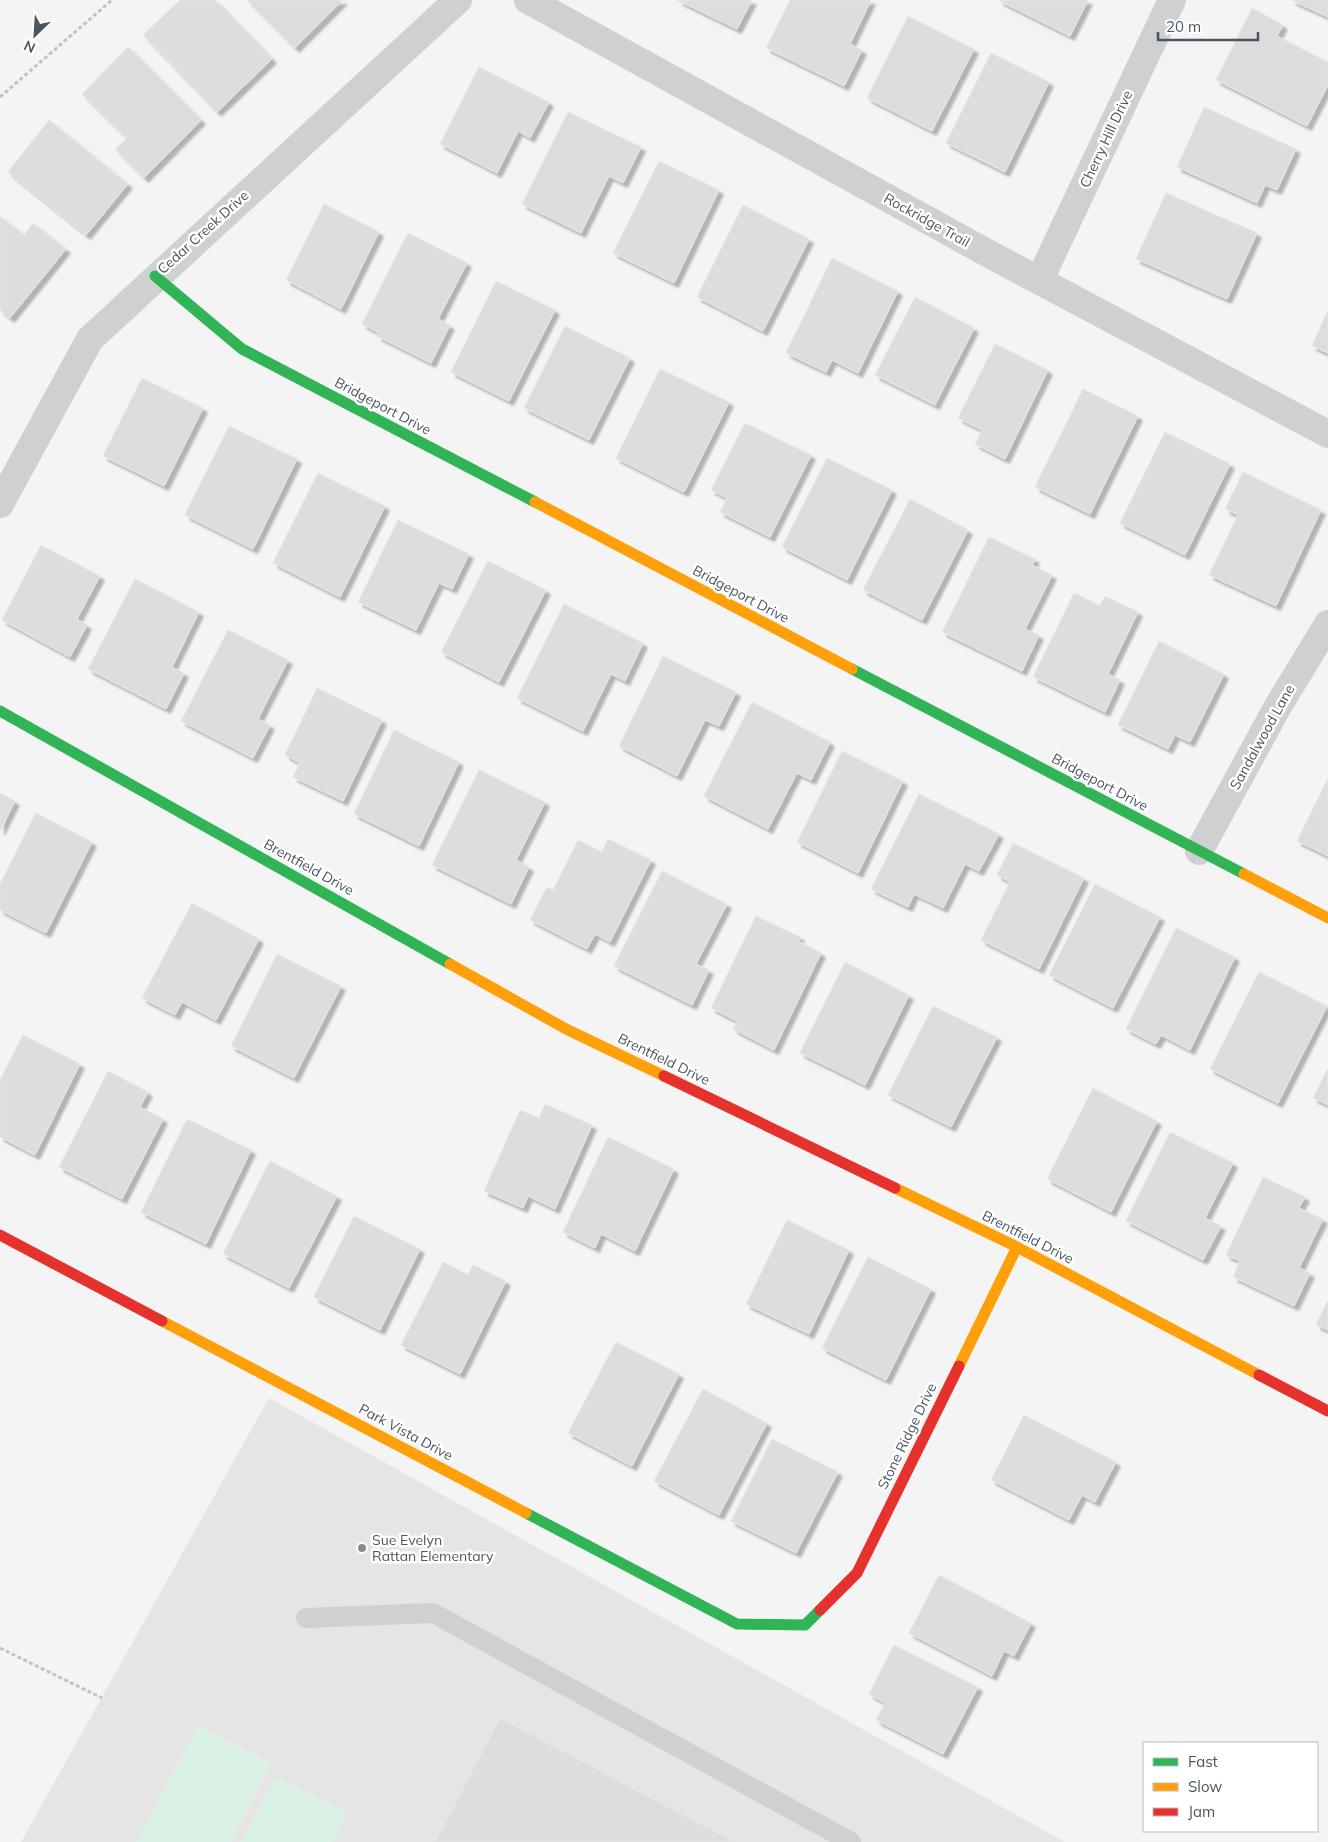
<svg xmlns="http://www.w3.org/2000/svg" width="1328" height="1842" font-family="Mulish,sans-serif">
<defs>
<filter id="shadow"><feDropShadow dx="4.5" dy="4.5" stdDeviation="1" flood-color="#0004"/></filter>
</defs>
<rect width="100%" height="100%" fill="#f4f4f4"/>
<path fill="#e6e5e6" d="M269,1398L1065,1842H21Z"/>
<g fill="#d9f2e3">
<path d="M198,1726L271,1763L231,1842H136Z"/>
<path d="M276,1777L348,1813L333,1842H241Z"/>
</g>
<g fill="#ddddde" stroke="#e5e6e7" filter="url(#shadow)">
<path d="M180,0H215L272,59L217,112L143,35Z"/>
<path d="M247,0H343L295,48Z"/>
<path d="M677,0H752L737,29Z"/>
<path d="M790,0H871L850,44L862,50L844,86L766,48Z"/>
<path d="M998,0H1088L1070,36Z"/>
<path d="M1291,0H1328V17Z"/>
<path d="M1252,8L1283,25L1277,36L1328,62V85L1307,126L1216,80Z"/>
<path d="M908,16L974,49L932,131L867,98Z"/>
<path d="M128,47L201,120L144,178L115,149L127,138L82,94Z"/>
<path d="M991,53L1049,82L1005,172L946,143Z"/>
<path d="M479,67L549,102L530,138L518,131L497,173L440,144Z"/>
<path d="M1204,107L1296,149L1277,190L1265,185L1257,203L1177,167Z"/>
<path d="M568,112L641,147L623,183L609,176L581,233L522,204Z"/>
<path d="M49,120L128,184L86,235L8,172Z"/>
<path d="M659,161L719,190L674,283L613,253Z"/>
<path d="M1166,193L1257,233L1227,299L1136,259Z"/>
<path d="M324,204L379,232L341,309L286,280Z"/>
<path d="M743,205L809,239L763,331L697,297Z"/>
<path d="M0,216L24,235L33,223L66,249L10,318L0,310Z"/>
<path d="M408,233L467,263L438,319L450,325L431,363L377,336L379,333L362,324Z"/>
<path d="M832,258L898,291L858,373L832,360L826,372L786,353Z"/>
<path d="M496,281L555,310L509,401L451,372Z"/>
<path d="M915,297L974,328L935,405L875,375Z"/>
<path d="M1328,310V353L1312,346Z"/>
<path d="M565,326L630,358L589,440L524,408Z"/>
<path d="M995,344L1048,370L1005,459L975,444L982,430L958,418Z"/>
<path d="M660,369L729,402L684,492L616,458Z"/>
<path d="M142,378L203,408L164,486L103,456Z"/>
<path d="M1083,389L1138,416L1090,514L1035,487Z"/>
<path d="M745,423L811,455L770,537L720,512L727,498L711,490Z"/>
<path d="M229,426L297,459L253,549L185,515Z"/>
<path d="M1165,432L1230,464L1185,555L1120,523Z"/>
<path d="M827,458L892,490L847,580L782,547Z"/>
<path d="M1243,472L1321,510L1276,606L1209,575L1238,515L1225,509Z"/>
<path d="M318,473L385,506L340,597L273,563Z"/>
<path d="M910,499L968,530L922,620L863,590Z"/>
<path d="M398,520L469,554L452,589L439,583L416,630L358,602Z"/>
<path d="M989,537L1035,559L1032,565L1052,575L1025,629L1039,635L1022,671L942,632Z"/>
<path d="M41,545L100,576L77,619L87,625L70,657L2,620Z"/>
<path d="M488,561L546,590L499,682L441,652Z"/>
<path d="M135,579L199,612L172,667L184,673L166,709L88,669Z"/>
<path d="M1074,593L1100,606L1105,596L1138,612L1108,674L1120,680L1105,712L1033,677Z"/>
<path d="M564,604L643,643L625,681L611,674L583,731L517,698Z"/>
<path d="M228,630L288,660L258,719L270,725L253,758L181,721Z"/>
<path d="M1159,641L1224,674L1190,742L1175,735L1168,749L1118,725Z"/>
<path d="M663,656L736,692L719,726L705,720L677,776L619,746Z"/>
<path d="M317,688L382,720L343,801L293,777L300,763L285,755Z"/>
<path d="M752,702L830,742L811,780L797,773L768,829L704,796Z"/>
<path d="M394,730L459,762L419,846L354,814Z"/>
<path d="M842,751L903,781L858,873L797,842Z"/>
<path d="M479,770L545,802L516,860L529,867L511,904L432,865Z"/>
<path d="M1328,778V856L1297,841Z"/>
<path d="M0,793L15,801L0,831Z"/>
<path d="M919,794L999,834L979,871L965,864L943,908L914,894L908,907L871,889Z"/>
<path d="M36,813L92,842L46,933L0,910V884Z"/>
<path d="M608,839L651,860L610,942L595,934L587,949L530,920L547,887L553,890L578,840L602,852Z"/>
<path d="M1013,843L1084,878L1039,969L981,940L1010,882L997,875Z"/>
<path d="M662,871L727,904L696,964L709,970L692,1005L614,966Z"/>
<path d="M1095,884L1160,917L1113,1008L1049,975Z"/>
<path d="M192,903L259,939L216,1020L182,1002L175,1015L142,998Z"/>
<path d="M756,916L800,937L798,941L821,953L774,1050L733,1029L737,1021L711,1008Z"/>
<path d="M1176,928L1235,957L1190,1050L1161,1035L1156,1044L1126,1029Z"/>
<path d="M277,954L341,986L294,1078L231,1046Z"/>
<path d="M845,962L909,995L865,1085L800,1053Z"/>
<path d="M1259,972L1327,1006L1278,1103L1210,1069Z"/>
<path d="M933,1006L997,1037L951,1127L888,1095Z"/>
<path d="M23,1035L80,1064L35,1155L0,1137V1080Z"/>
<path d="M1328,1068V1105L1313,1098Z"/>
<path d="M108,1071L148,1092L140,1107L163,1119L122,1199L59,1167Z"/>
<path d="M1093,1088L1157,1121L1111,1212L1047,1179Z"/>
<path d="M545,1104L592,1125L555,1209L528,1196L523,1208L484,1191L520,1110L539,1118Z"/>
<path d="M187,1119L251,1150L206,1244L141,1212Z"/>
<path d="M1170,1132L1233,1163L1205,1218L1221,1226L1203,1260L1126,1221Z"/>
<path d="M608,1137L674,1169L635,1251L601,1234L595,1248L563,1232Z"/>
<path d="M270,1161L337,1196L289,1288L223,1254Z"/>
<path d="M1263,1177L1305,1197L1299,1208L1323,1219L1299,1268L1310,1273L1294,1306L1233,1277L1240,1261L1226,1255Z"/>
<path d="M354,1216L420,1249L380,1330L314,1297Z"/>
<path d="M787,1220L849,1250L809,1334L746,1304Z"/>
<path d="M868,1257L931,1289L886,1380L822,1348Z"/>
<path d="M443,1262L468,1275L473,1265L506,1281L460,1374L401,1345Z"/>
<path d="M1328,1300V1330L1316,1325Z"/>
<path d="M616,1342L679,1374L632,1466L568,1433Z"/>
<path d="M703,1389L767,1423L719,1515L654,1481Z"/>
<path d="M1024,1415L1116,1462L1095,1502L1082,1495L1069,1520L991,1480Z"/>
<path d="M772,1439L838,1472L796,1553L731,1521Z"/>
<path d="M939,1575L1031,1623L1014,1656L1004,1651L992,1676L909,1633Z"/>
<path d="M894,1645L978,1687L943,1754L876,1720L885,1703L869,1694Z"/>
<path d="M500,1718L734,1842H435Z"/>
</g>
<g fill="none" stroke-linecap="round" stroke-linejoin="round">
<g stroke="#bcc7c4" stroke-width="3" stroke-dasharray="4 2.5" stroke-linecap="butt">
<path d="M0,97L112,0"/>
<path d="M0,1648L102,1698"/>
</g>
<path stroke="#ced0d2" stroke-width="20" d="M306,1618L433,1613L851,1842"/>
<g stroke="#ced0d2" stroke-width="28">
<path d="M528,0L991,255L1328,434"/>
<path d="M1040,279L1172,0"/>
<path d="M0,504L90,339L458,0"/>
<path d="M1199,851L1278,706L1328,624"/>
</g>
<g stroke="#30b455" stroke-width="11">
<path d="M155,276L242,349L535,502"/>
<path d="M852,669L1244,874"/>
<path d="M0,711L450,964"/>
<path d="M526,1513L737,1624L805,1625L820,1610"/>
</g>
<g stroke="#ff9f0a" stroke-width="11">
<path d="M535,502L852,669"/>
<path d="M1244,874L1328,918"/>
<path d="M450,964L566,1029L664,1076"/>
<path d="M895,1188L1017,1247L1259,1375"/>
<path d="M162,1321L526,1513"/>
<path d="M959,1366L1017,1247"/>
</g>
<g stroke="#e5322d" stroke-width="11">
<path d="M664,1076L895,1188"/>
<path d="M0,1235L162,1321"/>
<path d="M1259,1375L1328,1411"/>
<path d="M820,1610L857,1573L959,1366"/>
</g>
</g>
<circle fill="#868d94" stroke="#fff" stroke-width="2" cx="362" cy="1548" r="5"/>
<g text-anchor="middle" dominant-baseline="central" stroke-width="5" stroke-linejoin="round" paint-order="stroke">
<g font-size="14" fill="#4a5661" stroke="#fff">
<text transform="translate(1106 139) rotate(-65)">Cherry Hill Drive</text>
<text transform="translate(927 220) rotate(29)">Rockridge Trail</text>
<text transform="translate(203 232) rotate(-42)">Cedar Creek Drive</text>
<text transform="translate(383 406) rotate(28)">Bridgeport Drive</text>
<text transform="translate(741 594) rotate(28)">Bridgeport Drive</text>
<text transform="translate(1262 737) rotate(-61)">Sandalwood Lane</text>
<text transform="translate(1100 782) rotate(28)">Bridgeport Drive</text>
<text transform="translate(309 867) rotate(29)">Brentfield Drive</text>
<text transform="translate(664 1059) rotate(26)">Brentfield Drive</text>
<text transform="translate(1028 1237) rotate(27)">Brentfield Drive</text>
<text transform="translate(406 1432) rotate(28)">Park Vista Drive</text>
<text transform="translate(907 1436) rotate(-64)">Stone Ridge Drive</text>
</g>
<g font-size="14" fill="#4a5661" stroke="#fff" text-anchor="start">
<text x="372" y="1540">Sue Evelyn<tspan x="372" dy="16">Rattan Elementary</tspan></text>
</g>
</g>
<rect x="1143" y="1742" width="175" height="90" fill="#ffffff" stroke="#b7bbc0"/>
<rect x="1153" y="1758" width="25" height="8" fill="#30b455" stroke="#b7bbc0"/>
<text x="1188" y="1767" font-size="15" fill="#4a5661">Fast</text>
<rect x="1153" y="1783" width="25" height="8" fill="#ff9f0a" stroke="#b7bbc0"/>
<text x="1188" y="1792" font-size="15" fill="#4a5661">Slow</text>
<rect x="1153" y="1808" width="25" height="8" fill="#e5322d" stroke="#b7bbc0"/>
<text x="1188" y="1817" font-size="15" fill="#4a5661">Jam</text>
<g transform="translate(35 35) rotate(205)" stroke="#ffffff" stroke-width="4" paint-order="stroke">
<path d="M0-4L9 19L0 12L-9 19Z" fill="#4a5661"/>
<text y="-8" font-size="14" font-weight="bold" text-anchor="middle" fill="#4a5661">N</text>
</g>
<path d="M1158 32v8h100v-8" fill="none" stroke="#4a5661" stroke-width="2.5"/>
<text x="1166" y="32" font-size="15" fill="#4a5661" stroke="#ffffff" stroke-width="4" paint-order="stroke">20 m</text>
</svg>
